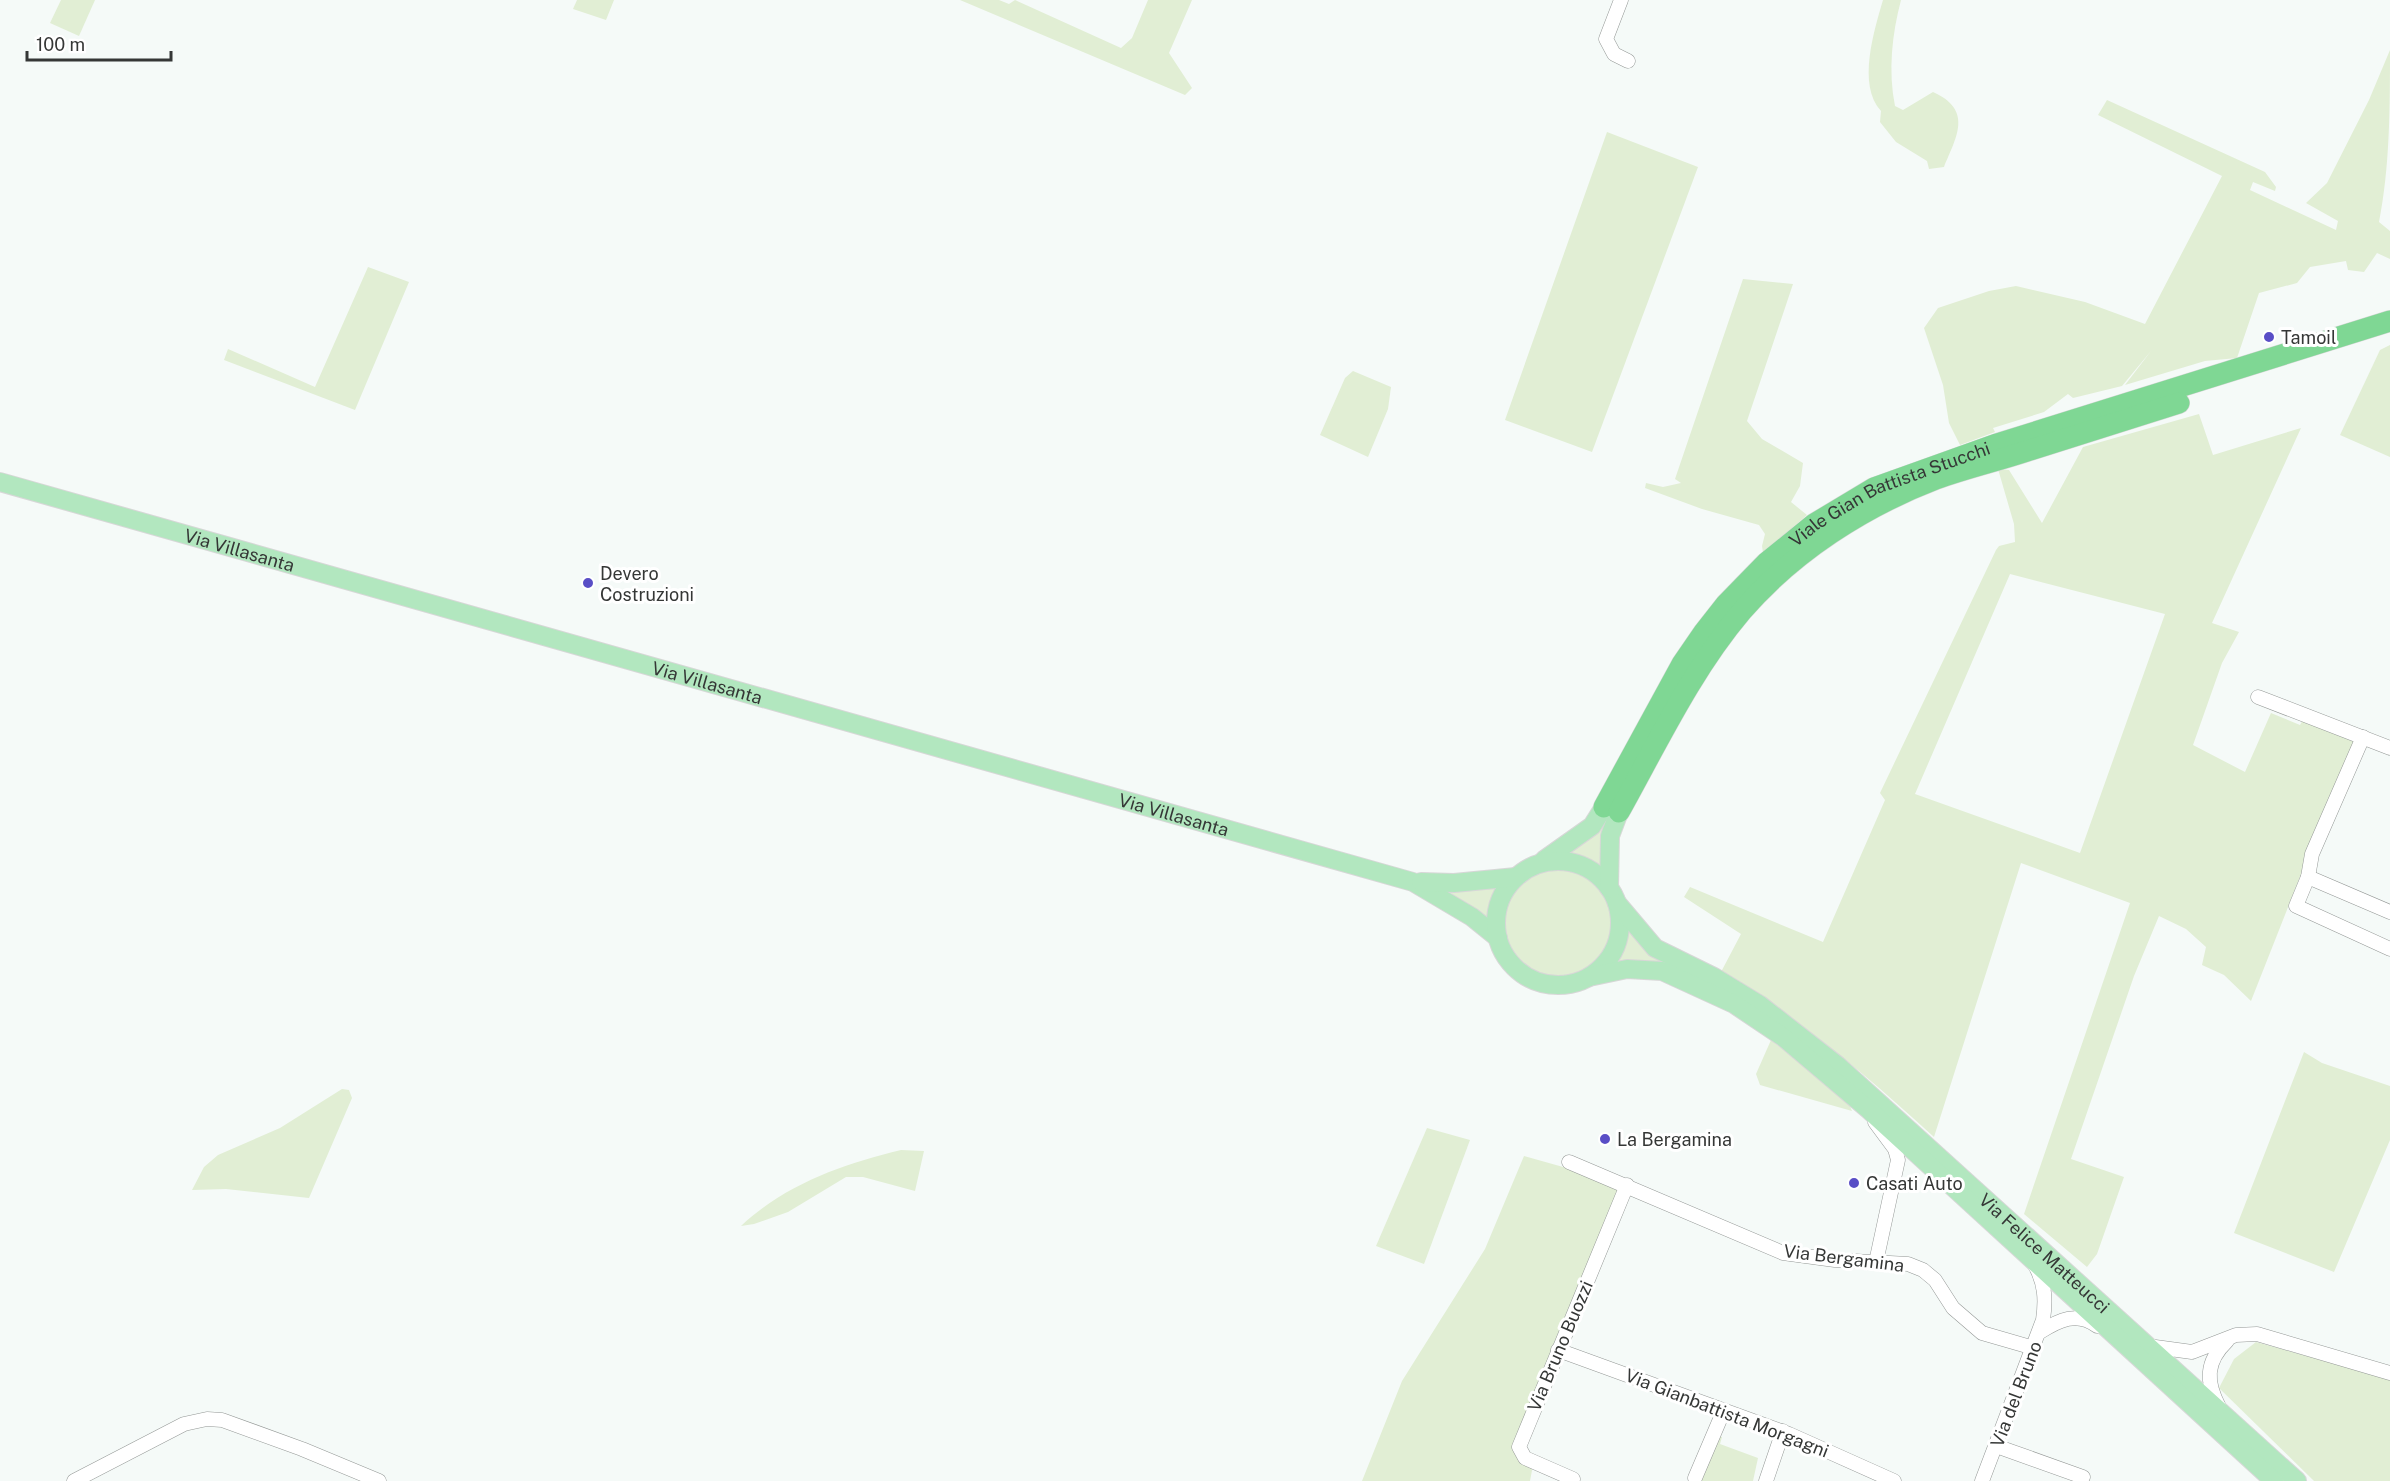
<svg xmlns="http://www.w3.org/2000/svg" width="2390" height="1481" font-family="'Public Sans',sans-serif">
<rect width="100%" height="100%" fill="#f5faf8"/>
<g fill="#e1eed4" fill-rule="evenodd">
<path d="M61,0H95L79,36L50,23Z"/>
<path d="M577,0H614L606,20L573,9Z"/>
<path d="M960,0H999L1009,4L1015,0L1121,48L1132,38L1148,0H1192L1169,53L1192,88L1185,95Z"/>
<path d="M1883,0H1901C1892,34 1888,71 1895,106L1903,110L1933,92C1973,110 1957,136 1944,167L1929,169L1927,161L1896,142L1880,122L1881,111C1857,85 1874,31 1883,0Z"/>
<path d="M2390,50C2390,107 2390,167 2379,222L2390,231V259L2377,253L2364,272L2348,270L2346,261L2310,267L2297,283L2259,293L2237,358L2205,361L2125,385L2151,351L2122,386L2073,398L2068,394L2044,412L1993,428L1995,432L1960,445L1949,423L1943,385L1924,328L1938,308L1989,291L2016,286L2085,302L2145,324L2222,176L2098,115L2107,100L2265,172L2276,187L2275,191L2253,182L2250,190L2336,230L2338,221L2306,203L2327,183L2369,100Z"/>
<path d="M1607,132L1698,167L1592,452L1505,420Z"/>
<path d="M368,267L409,282L355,410L224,360L228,349L315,387Z"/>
<path d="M1743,279L1793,284L1747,421L1762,439L1803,463L1800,486L1791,502L1807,515L1763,553L1762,546L1765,534L1759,525L1702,509L1645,488L1646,483L1663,487L1681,483L1675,479Z"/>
<path d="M2390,345V457L2340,435L2380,350Z"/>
<path d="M1353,371L1391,387L1388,409L1368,457L1320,435L1345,378Z"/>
<path d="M2199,414L2213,455L2301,428L2212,623L2239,632L2222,663L2193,745L2245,772L2271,713L2300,725L2304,718L2354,740L2251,1001L2224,975L2202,965L2206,947L2186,929L2159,916L2134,976L2071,1159L2124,1177L2097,1254L2087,1267L2024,1214L2130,903L2021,863L1934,1137C1867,1076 1800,1018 1721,972L1741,934L1684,897L1690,887L1823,942L1885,800L1880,793L1996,550L1999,546L2015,542L2014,524L1998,469L2009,470L2042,523L2083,447ZM2010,574L2165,614L2080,853L1915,794Z"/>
<path d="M1609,812L1601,866L1569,853L1593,832Z"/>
<circle cx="1559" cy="923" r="55"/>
<path d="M1502,883L1491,909L1490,924L1446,889Z"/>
<path d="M1628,928L1660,959L1659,964H1619L1616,961L1623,952Z"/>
<path d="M1771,1040L1847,1099L1852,1111L1760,1085L1756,1074Z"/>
<path d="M2304,1052L2322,1063L2390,1086V1140L2334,1272L2234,1233Z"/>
<path d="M342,1089L349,1090L352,1098L309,1198L226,1189L192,1190L204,1167L218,1155L280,1128Z"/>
<path d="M1427,1128L1470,1140L1424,1264L1376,1246Z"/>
<path d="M901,1150L924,1151L915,1191L863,1177H846L788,1212L754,1224L741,1226C786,1184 843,1164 901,1150Z"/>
<path d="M1524,1156L1620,1183L1516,1448L1533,1465L1530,1481H1362L1402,1381L1485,1249Z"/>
<path d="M2256,1342L2390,1379V1481H2314L2219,1388L2234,1359Z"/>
<path d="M1717,1436L1722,1437L1720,1444L1758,1458L1753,1481H1698Z"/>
</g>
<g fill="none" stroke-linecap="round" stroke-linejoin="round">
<defs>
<g id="minor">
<path d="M1621,0L1606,39L1614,54L1628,61"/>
<path d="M2258,697L2390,748"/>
<path d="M2363,737L2312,854L2308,877L2296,906L2390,949"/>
<path d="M2308,877L2390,912"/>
<path d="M1875,1122L1895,1149L1898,1160L1876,1262"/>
<path d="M1569,1162L1783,1253L1835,1260L1908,1264L1923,1270L1935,1280L1953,1308L1982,1333L2034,1348"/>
<path d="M2040,1332C2059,1320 2077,1311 2097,1326"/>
<path d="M2148,1346L2192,1352L2236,1335L2257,1334L2390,1373"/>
<path d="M1558,1350L1789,1434L1894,1481"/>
<path d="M2219,1407C2206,1382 2205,1362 2227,1341"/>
<path d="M1996,1446L2083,1477"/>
<path d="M1695,1478L1724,1410"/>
<path d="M1573,1479L1525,1458L1519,1447L1627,1185"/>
<path d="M74,1481L184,1424L207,1419L222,1420L302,1449L379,1481"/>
<path d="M1766,1481L1783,1431"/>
<path d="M1982,1481L2043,1320C2046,1299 2045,1284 2035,1265"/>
</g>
<g id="major">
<path id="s1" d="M0,482L1413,882L1472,917L1498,938"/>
<path d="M1544,860L1592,826L1604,807"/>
<circle cx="1558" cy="923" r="62"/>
<path d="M1421,882L1454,883L1516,877"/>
<path d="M1609,888L1610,836L1619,812"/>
<path id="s2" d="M1617,903L1655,948L1714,977L1760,1005L1837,1065L2297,1481"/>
<path d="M1589,977L1627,969L1662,971L1734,1004L1783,1037L1869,1110L2274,1481"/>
</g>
<g id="highway">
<path id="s3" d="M1604,807L1682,664L1704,632L1726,604L1766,563L1814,524L1874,488L1997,444L2390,321"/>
<path d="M1619,812C1657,744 1691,671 1742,611C1793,552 1863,507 1936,479C1966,468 1997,461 2027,451C2078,435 2129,419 2179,403"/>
</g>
</defs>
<use href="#minor" stroke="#949896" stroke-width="15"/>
<use href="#major" stroke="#d7d7d7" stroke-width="20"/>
<use href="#highway" stroke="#d7d7d7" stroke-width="22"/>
<use href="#minor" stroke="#fff" stroke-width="14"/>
<use href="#major" stroke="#b2e7bf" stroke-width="18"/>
<use href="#highway" stroke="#7fd794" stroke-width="21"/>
</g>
<g fill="#594ec6" stroke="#fff" stroke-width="2">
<circle cx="2269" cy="337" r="6"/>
<circle cx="588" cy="583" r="6"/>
<circle cx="1605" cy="1139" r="6"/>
<circle cx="1854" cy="1183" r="6"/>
</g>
<g text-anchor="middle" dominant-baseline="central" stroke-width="6" stroke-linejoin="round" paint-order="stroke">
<g font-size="18" fill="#353736" stroke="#fff" text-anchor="start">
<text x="2281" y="337">Tamoil</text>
<text x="600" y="573">Devero<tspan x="600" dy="21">Costruzioni</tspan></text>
<text x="1617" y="1139">La Bergamina</text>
<text x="1866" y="1183">Casati Auto</text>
</g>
<g font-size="18" fill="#353736" stroke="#fff">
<text stroke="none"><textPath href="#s3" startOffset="438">Viale Gian Battista Stucchi</textPath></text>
<text stroke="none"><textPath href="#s1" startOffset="249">Via Villasanta</textPath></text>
<text stroke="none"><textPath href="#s1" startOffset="735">Via Villasanta</textPath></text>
<text stroke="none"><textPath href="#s1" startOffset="1220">Via Villasanta</textPath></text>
<text stroke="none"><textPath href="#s2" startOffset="556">Via Felice Matteucci</textPath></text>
<text transform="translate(1844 1258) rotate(7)">Via Bergamina</text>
<text transform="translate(1560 1346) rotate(-67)">Via Bruno Buozzi</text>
<text transform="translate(2016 1394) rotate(-69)">Via del Bruno</text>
<text transform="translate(1727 1413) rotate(21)">Via Gianbattista Morgagni</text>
</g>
</g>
<path d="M27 51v9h144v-9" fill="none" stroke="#353736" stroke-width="3"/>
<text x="36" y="51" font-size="18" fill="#353736" stroke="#ffffff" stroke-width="4.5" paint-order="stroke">100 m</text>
</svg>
